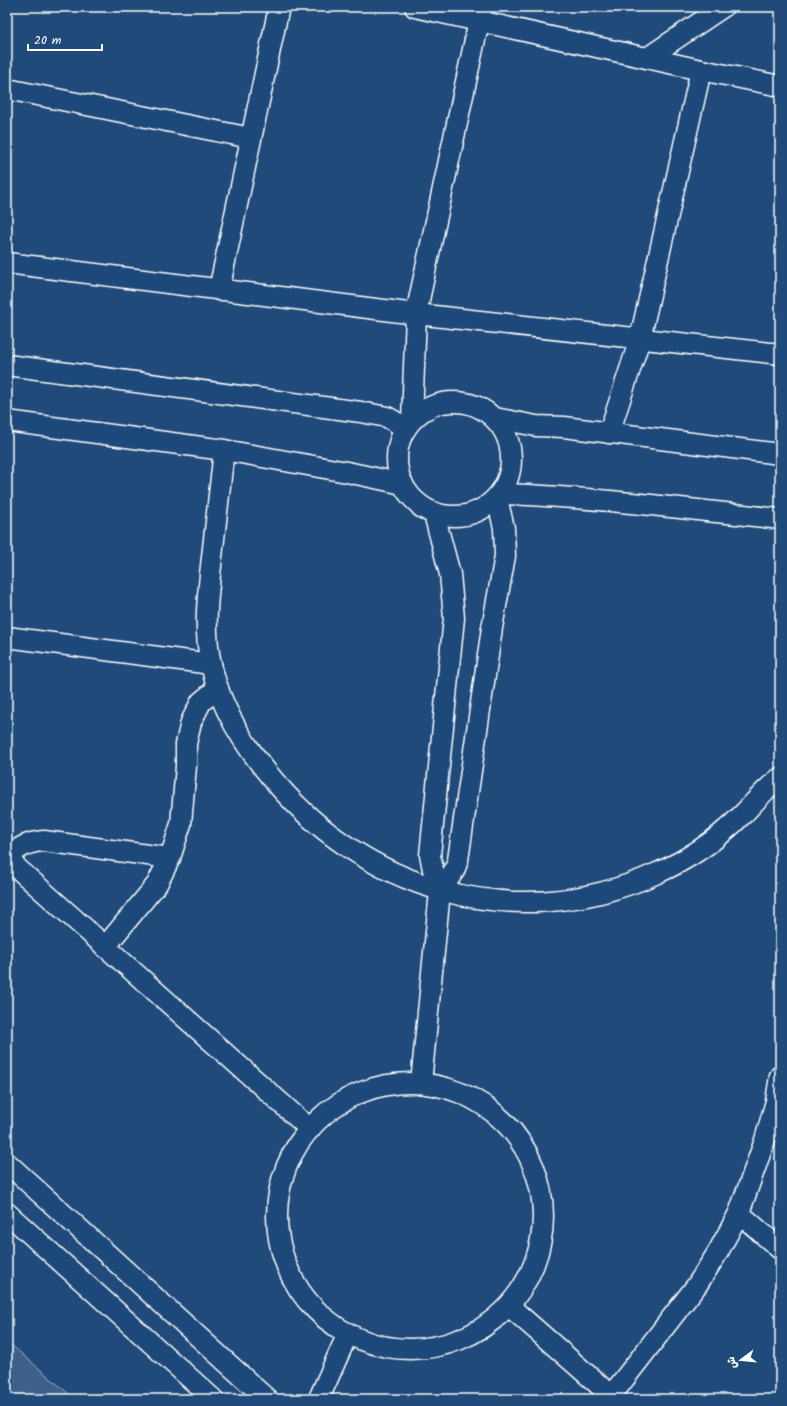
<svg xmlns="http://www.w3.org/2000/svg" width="787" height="1406" font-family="Kalam,'Playpen Sans Arabic',sans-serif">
<rect width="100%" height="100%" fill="#1f4a7a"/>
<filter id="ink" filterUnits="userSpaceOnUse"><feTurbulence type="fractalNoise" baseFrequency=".025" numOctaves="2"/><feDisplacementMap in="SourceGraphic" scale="8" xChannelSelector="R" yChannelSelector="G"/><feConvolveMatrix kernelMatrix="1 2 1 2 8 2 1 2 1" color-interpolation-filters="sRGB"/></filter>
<g filter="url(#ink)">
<path fill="#3c618b" stroke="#9eb0c5" d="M10,1344L75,1399H7V1345Z"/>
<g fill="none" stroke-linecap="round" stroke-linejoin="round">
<defs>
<g id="street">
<path d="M415,7L701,70L780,86"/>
<path d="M647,58L723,7"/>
<path d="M7,89L251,138"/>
<path d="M7,263L416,314L780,354"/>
<path d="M219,290L279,7"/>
<path d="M7,365L361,412L387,417L406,428"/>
<circle cx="454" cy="459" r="57"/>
<path d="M495,418L536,426L564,427L780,454"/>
<path d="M412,419L416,314L482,7"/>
<path d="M7,421L224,450L347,472L403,484"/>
<path d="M609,433L640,339L701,70"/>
<path d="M224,450C220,486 216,521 212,557C208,593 203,628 211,664C219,703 241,740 266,771C360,890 514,937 655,874C688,860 718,839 743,814C755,802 766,788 780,778"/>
<path d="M501,494C594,497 687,509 780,519"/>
<path d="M7,637L211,664"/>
<path d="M7,859L310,1129"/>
<path d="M7,859C18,847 28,842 44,841L170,858"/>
<path d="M440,891L454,871L458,860L492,628L505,556L504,528L497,498"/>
<path d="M105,947L157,884L170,858L181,824L186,766V744L191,722L201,702L218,688"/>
<circle cx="410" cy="1216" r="133"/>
<path d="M421,1083L440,891L435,879L430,855L454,618L450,574L434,514L421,507"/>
<path d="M7,1163L267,1399"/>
<path d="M7,1213L213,1399"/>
<path d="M739,1213L780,1249"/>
<path d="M509,1306L615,1399"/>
<path d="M611,1396L697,1285L718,1252L739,1213L765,1140L776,1101L780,1076"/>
<path d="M320,1399V1396L348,1333"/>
</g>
</defs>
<use href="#street" stroke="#fff" stroke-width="23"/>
<use href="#street" stroke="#1f4a7a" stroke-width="20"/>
</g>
</g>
<rect width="787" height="1406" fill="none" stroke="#1f4a7a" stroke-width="24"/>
<rect x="12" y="12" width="763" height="1382" fill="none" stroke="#fff" stroke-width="1.5" filter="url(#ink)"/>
<g transform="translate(741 1360) rotate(254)" stroke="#1f4a7a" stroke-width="3" paint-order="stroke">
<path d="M0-3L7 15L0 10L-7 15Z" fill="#ffffff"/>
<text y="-6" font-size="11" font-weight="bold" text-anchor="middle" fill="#ffffff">ش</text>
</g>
<path d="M28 44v6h74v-6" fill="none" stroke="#ffffff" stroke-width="2"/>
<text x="34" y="44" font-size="12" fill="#ffffff" stroke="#1f4a7a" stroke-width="3" paint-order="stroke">20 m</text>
</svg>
